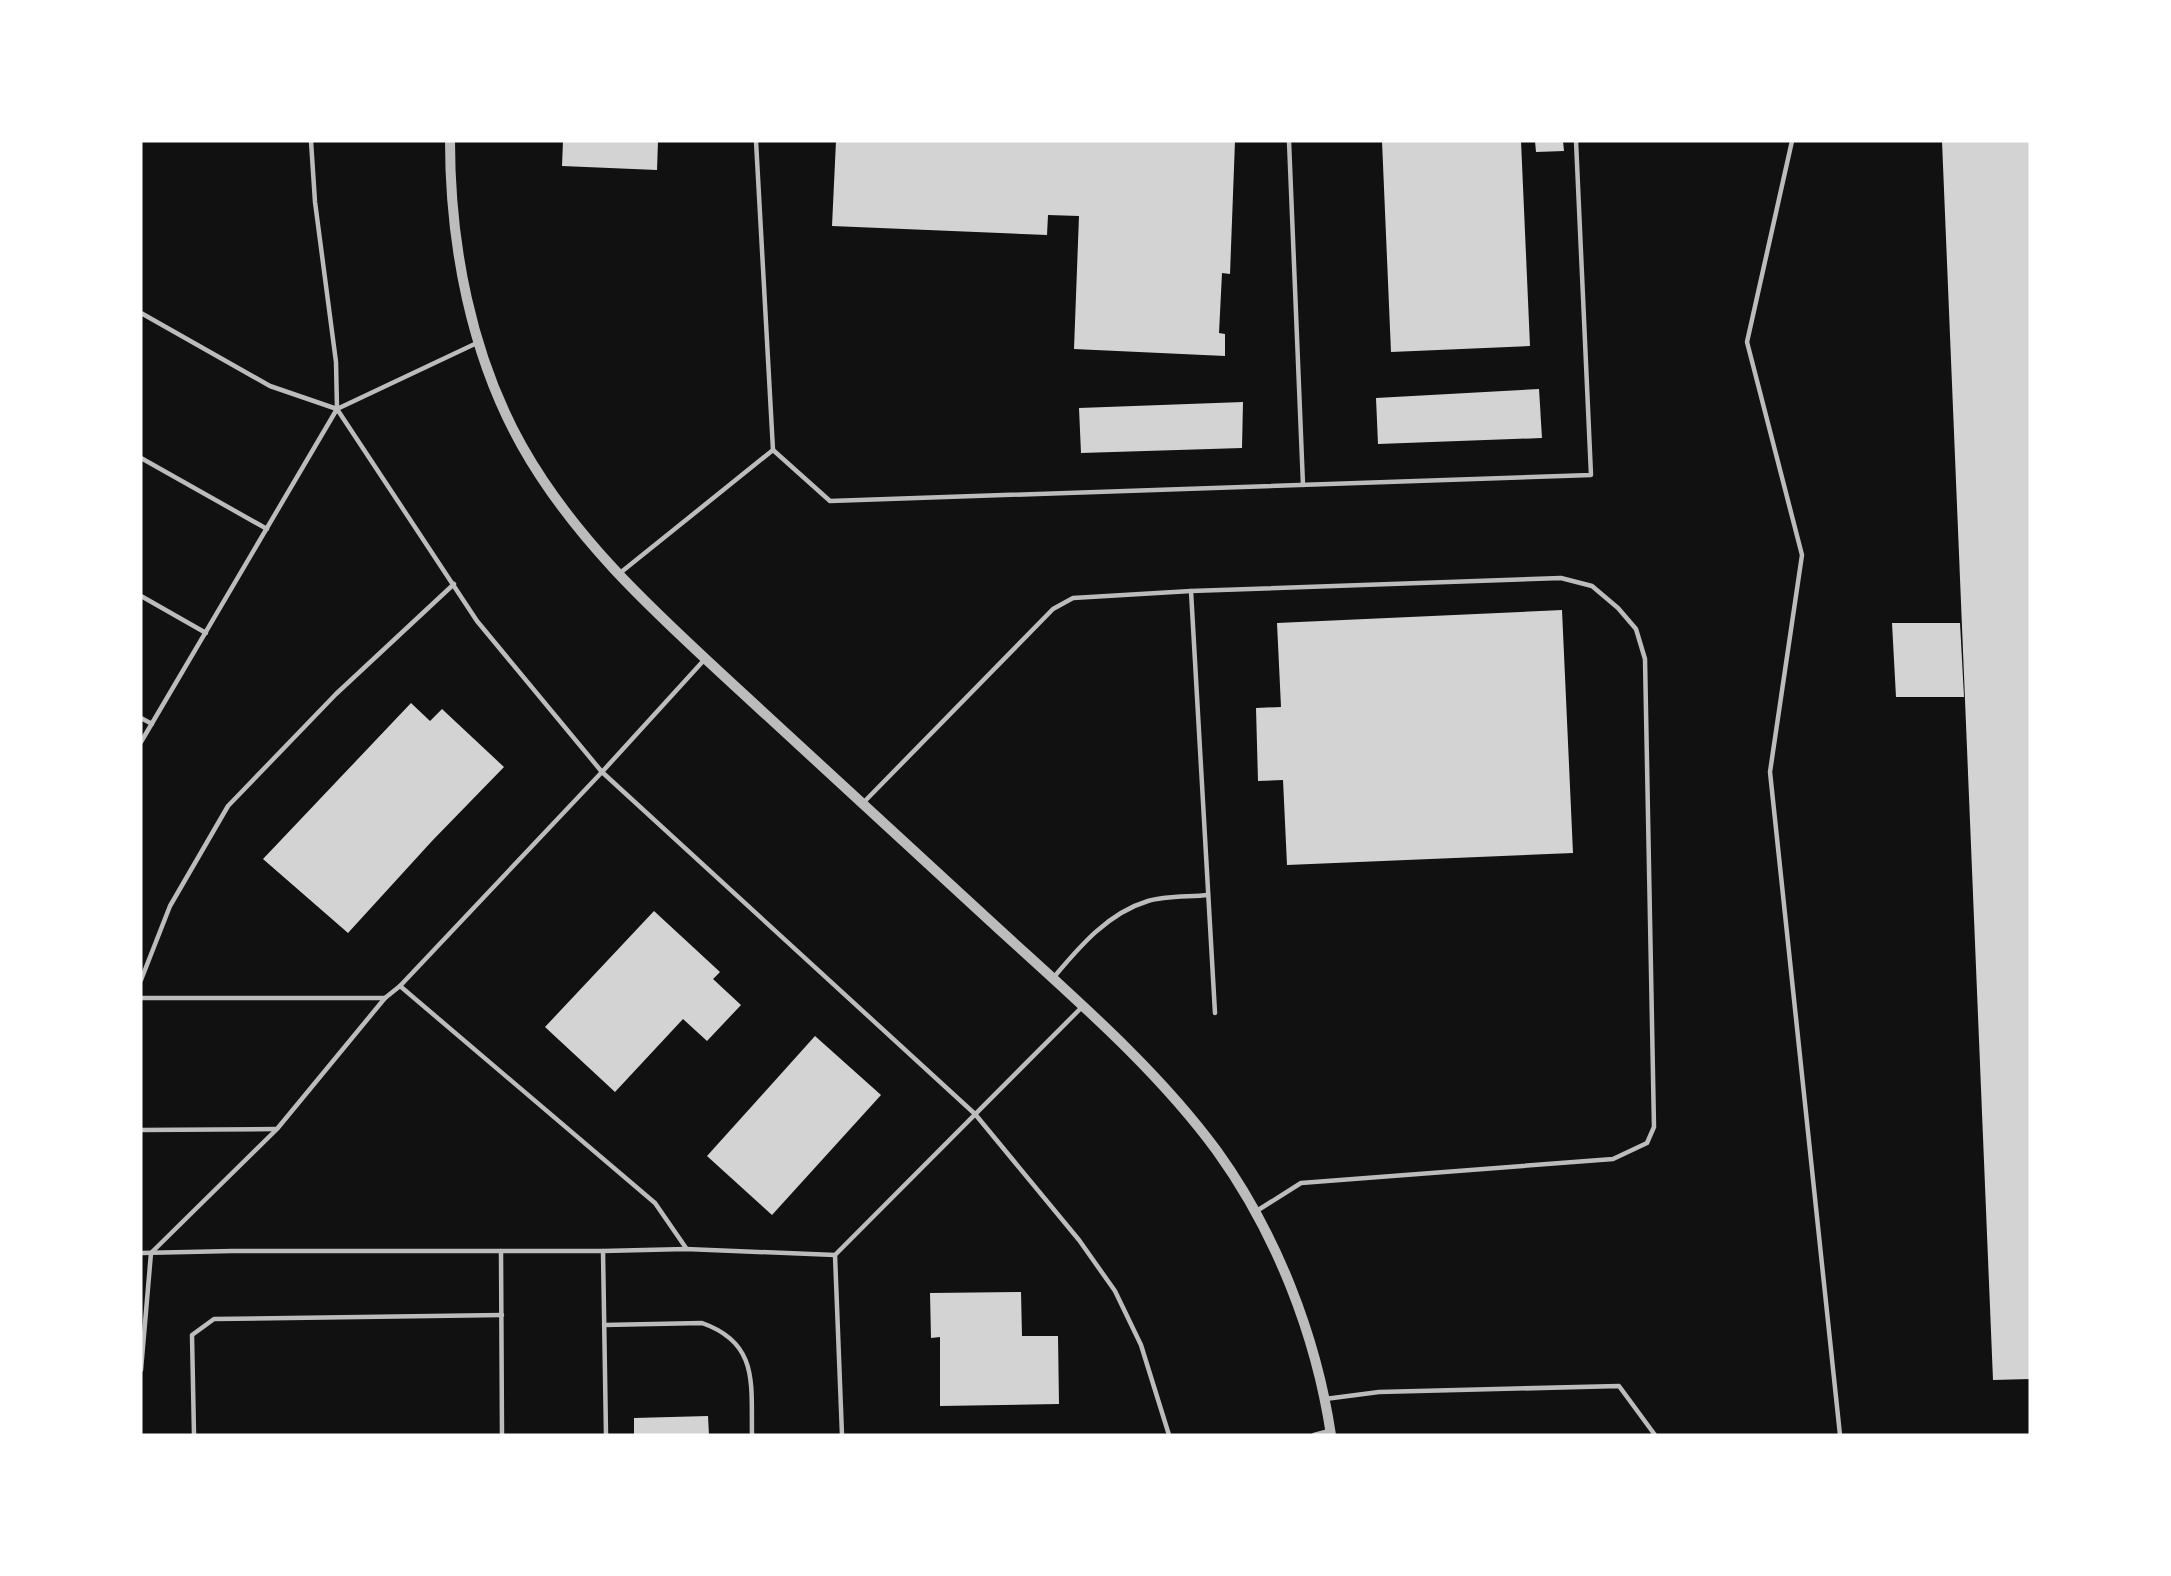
<svg xmlns="http://www.w3.org/2000/svg" width="2171" height="1576" font-family="Ubuntu,sans-serif">
<rect width="100%" height="100%" fill="#111"/>
<g fill="#d3d3d3">
<path d="M563,141H658L657,170L562,166Z"/>
<path d="M836,141H1235L1230,274L1222,273L1219,333L1225,334V356L1074,349L1079,216L1048,215L1047,235L832,226Z"/>
<path d="M1382,141H1521L1530,346L1391,352Z"/>
<path d="M1535,141H1563L1564,151L1536,152Z"/>
<path d="M1942,141H2030V1379L1993,1380Z"/>
<path d="M1539,389L1542,438L1378,444L1376,398Z"/>
<path d="M1243,402L1242,448L1081,453L1079,408Z"/>
<path d="M1562,610L1573,853L1287,865L1283,780L1258,781L1256,708L1281,707L1277,623Z"/>
<path d="M1892,623H1960L1964,697H1896Z"/>
<path d="M411,703L430,721L442,709L504,767L432,841L348,933L263,859Z"/>
<path d="M654,911L720,972L713,979L741,1005L707,1041L683,1019L615,1092L545,1027Z"/>
<path d="M815,1036L881,1095L772,1215L707,1156Z"/>
<path d="M1021,1292L1022,1336H1058L1059,1404L940,1406V1337L931,1338L930,1293Z"/>
<path d="M708,1416L709,1435H634V1418Z"/>
</g>
<g fill="none" stroke-linecap="round" stroke-linejoin="round">
<g stroke="#bcbcbc" stroke-width="4.5">
<path d="M311,141L315,202L336,362L337,409L477,621L602,772L975,1114L1079,1240L1115,1291L1141,1345L1169,1435"/>
<path d="M756,141L773,450"/>
<path d="M1289,141L1303,485"/>
<path d="M1792,141L1747,342L1802,555L1770,772L1840,1435"/>
<path d="M141,313L270,386L337,409"/>
<path d="M141,458L267,529"/>
<path d="M620,573L773,450L830,501L1591,475L1576,141"/>
<path d="M1191,591L1215,1013"/>
<path d="M141,596L206,633"/>
<path d="M141,718L152,724"/>
<path d="M141,742L337,409L479,342"/>
<path d="M864,802L1053,609L1073,598L1191,591L1561,578L1592,586L1618,608L1636,629L1645,659L1654,1127L1647,1143L1613,1159L1301,1183L1255,1212"/>
<path d="M1054,977C1080,946 1108,913 1148,901C1165,896 1190,897 1208,895"/>
<path d="M141,980L170,906L228,806L336,694L454,584"/>
<path d="M400,986L655,1203L686,1248"/>
<path d="M141,998H385"/>
<path d="M141,1130L276,1129"/>
<path d="M501,1251L502,1435"/>
<path d="M603,1251L606,1435"/>
<path d="M141,1253L232,1251H603L686,1249L835,1255"/>
<path d="M604,1325L702,1323C759,1343 751,1384 752,1435"/>
<path d="M141,1370L151,1253L277,1129L385,998L400,986L602,772L705,659"/>
<path d="M1325,1399L1379,1392L1619,1386L1655,1435"/>
<path d="M194,1435L192,1335L214,1319L502,1315"/>
<path d="M842,1435L835,1255L1083,1006"/>
<path d="M1314,1435L1329,1431"/>
</g>
<path stroke="#bcbcbc" stroke-width="10" d="M450,141C450,245 471,355 522,446C576,542 658,615 737,688C821,765 905,842 989,920C1066,991 1154,1065 1217,1151C1276,1233 1316,1335 1331,1435"/>
</g>
<rect width="2171" height="1576" fill="none" stroke="#ffffff" stroke-width="285"/>
</svg>
